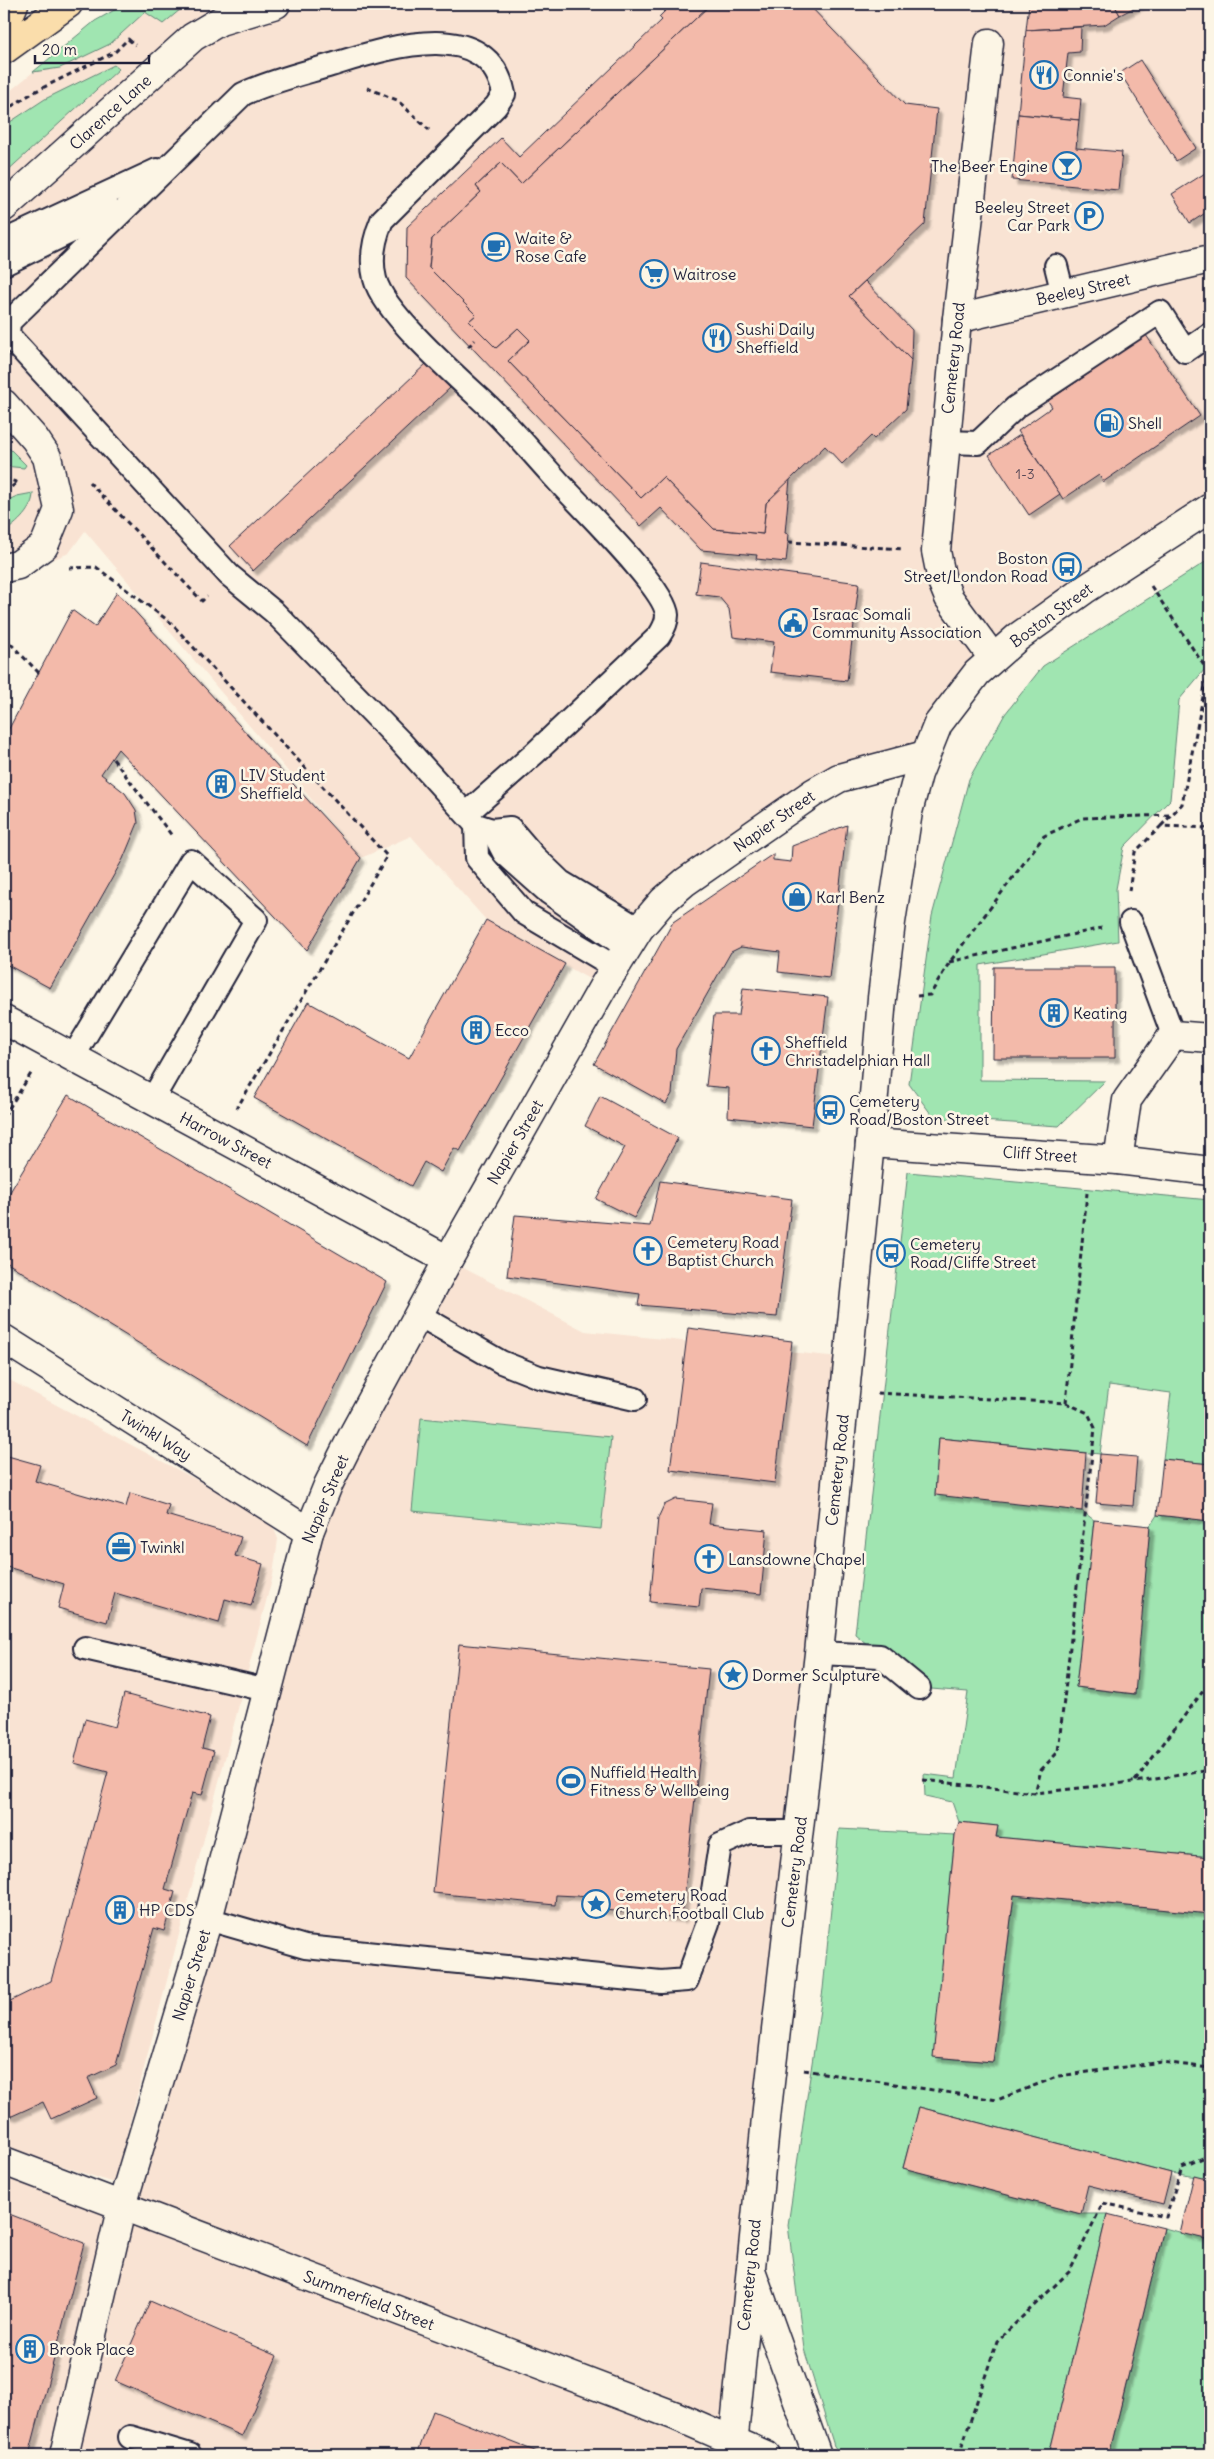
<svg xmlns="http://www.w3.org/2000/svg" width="1214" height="2459" font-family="Delius,sans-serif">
<defs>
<filter id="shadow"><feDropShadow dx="4.5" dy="4.5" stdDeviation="1" flood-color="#0004"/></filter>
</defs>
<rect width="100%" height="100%" fill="#fcf5e5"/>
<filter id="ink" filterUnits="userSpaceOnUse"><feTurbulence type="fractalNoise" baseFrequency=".02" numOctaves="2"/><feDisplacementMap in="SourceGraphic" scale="10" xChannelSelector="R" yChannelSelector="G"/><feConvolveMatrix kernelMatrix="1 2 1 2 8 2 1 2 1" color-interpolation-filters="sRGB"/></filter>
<g filter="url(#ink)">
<g fill="#f9e3d3">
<path d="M125,4H1210V508L1018,637L925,755L865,770L685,882L603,987L486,920L411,836L361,858L85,531L69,553L4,579V96L95,21Z"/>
<path d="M448,1260L585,1331L849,1358L733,2440L152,2217L702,2444L700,2455H4V2161L121,2204L309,1532Z"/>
<path d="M4,1377L270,1519L278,1539L273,1575L114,2183L4,2147Z"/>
</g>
<g fill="#a0e5b1" stroke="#618476">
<path d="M125,4H187L163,24L145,12L110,44L60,68L33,72L95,21Z"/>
<path d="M114,65L119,69L4,174V126L45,99Z"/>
<path d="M4,443L26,465L24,468L4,466Z"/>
<path d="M33,493C33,509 17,524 4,532V502L17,496Z"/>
<path d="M1210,559V663L1179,700L1170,800L1124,847L1116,889L1118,941L980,965V1080L1105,1081L1059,1126L934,1118L909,1084L932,916L969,779L1005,714L1043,666Z"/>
<path d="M908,1172L1210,1200V1464L1163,1459L1171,1393L1109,1385L1100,1454L939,1438L935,1494L1082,1511L1094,1520L1076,1687L1134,1694L1150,1526L1157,1515L1210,1521V1857L996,1837L998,1826L959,1822L952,1802L925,1796L924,1774L956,1778L968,1692L919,1688L855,1634Z"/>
<path d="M421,1418L611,1437L601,1529L412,1511Z"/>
<path d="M839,1829L955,1835L934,2057L993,2062L1014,1895L1210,1914V2179L1171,2173L919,2107L903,2168L1081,2214H1107L1049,2455H841L834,2446L804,2349L788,2225L823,1989Z"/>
<path d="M1164,2228L1210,2240V2455H1109Z"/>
</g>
<g fill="#f3baaa" stroke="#22223b" filter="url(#shadow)">
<path d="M672,4H711L521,184L501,163L476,186L481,192L432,239L429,268L476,315L469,321L496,348L518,328L530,340L508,361L641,498L663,477L714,529L763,534L766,503L790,479L785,533L789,534L786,562L756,559L757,555L701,550L661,508L641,526L406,278L407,227L501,138L519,157L662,20L659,17Z"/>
<path d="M711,4H808L905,105L937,109L925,224L849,296L911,360L906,409L874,439L871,436L842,464L825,446L766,503L763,534L714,529L663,477L641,498L508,361L530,340L518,328L496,348L469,321L476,315L429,268L432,239L481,192L476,186L501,163L521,184Z"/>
<path d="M1029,4H1114L1120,15L1104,25L1026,30Z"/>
<path d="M1114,4H1141L1120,15Z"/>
<path d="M1081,27L1080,52L1068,53L1063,97L1081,99L1079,120L1018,114L1026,30Z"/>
<path d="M1140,60L1196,148L1176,161L1120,73Z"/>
<path d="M1018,114L1079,120L1076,148L1122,152L1118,190L1012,180Z"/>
<path d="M1210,170V210L1190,223L1172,194Z"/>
<path d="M865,281L912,330L911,360L849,296Z"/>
<path d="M1146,335L1200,416L1103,482L1099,475L1063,499L1018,431L1052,407L1048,401Z"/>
<path d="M427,363L450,388L253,571L230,546Z"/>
<path d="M1020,435L1060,494L1029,515L989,455Z"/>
<path d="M701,562L859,583L847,681L770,672L774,642L733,637L729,609L719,597L696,594Z"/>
<path d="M117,592L361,858L307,950L118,749L101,774L125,793L136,810L138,823L123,859L50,988L4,963V738L72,610L95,627Z"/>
<path d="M847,825L829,978L778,972L780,952L741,947L731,952L676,1049L672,1094L666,1104L594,1064L673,922L773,854V860L791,862L792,846Z"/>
<path d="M486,920L565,964L460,1151L454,1148L441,1172L424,1162L411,1186L254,1098L308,1002L409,1058Z"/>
<path d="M994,967H1115V1058H993Z"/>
<path d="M743,988L828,997L812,1126L728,1117L729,1088L706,1086L714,1015H739Z"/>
<path d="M68,1095L387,1282L307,1446L4,1261V1202Z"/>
<path d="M600,1096L678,1138L634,1218L596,1199L625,1147L585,1126Z"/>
<path d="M660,1181L792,1199L777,1317L638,1305L640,1294L507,1276L515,1215L650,1226Z"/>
<path d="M688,1328L792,1341L775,1483L670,1470Z"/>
<path d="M939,1438L1086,1453L1082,1511L935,1495Z"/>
<path d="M1100,1454L1137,1457L1133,1506L1096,1503Z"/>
<path d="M4,1455L40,1465L35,1481L126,1507L130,1493L169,1505L166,1515L241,1537L235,1556L263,1564L251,1606L225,1599L219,1623L115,1593L107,1622L58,1608L64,1584L4,1566Z"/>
<path d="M1163,1459L1210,1464V1521L1157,1515Z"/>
<path d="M676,1499L712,1503L709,1524L767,1530L761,1594L701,1588L699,1607L650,1602L658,1518L664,1505Z"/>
<path d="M1094,1520L1150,1526L1135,1694L1076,1687Z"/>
<path d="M459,1644L709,1669L682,1918L595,1909V1898L577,1896L556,1895L555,1905L433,1893Z"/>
<path d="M124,1694L210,1717L202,1748L214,1751L202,1795L192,1793L165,1889L175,1892L164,1931L154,1928L116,2065L88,2078L97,2098L51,2119L43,2102L12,2116L4,2113V2004L51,1981L108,1772L74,1763L85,1719L115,1727Z"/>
<path d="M959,1822L998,1826L996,1837L1210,1857V1914L1014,1895L993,2062L933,2057L955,1835Z"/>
<path d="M919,2107L1171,2173L1163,2204L1088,2185L1081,2214L903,2168Z"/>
<path d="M1194,2175L1210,2179V2240L1180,2233Z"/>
<path d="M4,2212L84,2243L29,2455H4Z"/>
<path d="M1107,2214L1164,2228L1109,2455H1049Z"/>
<path d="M150,2301L277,2356L242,2436L115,2381Z"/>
<path d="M433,2411L545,2455H417Z"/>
</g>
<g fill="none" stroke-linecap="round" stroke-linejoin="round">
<defs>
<g id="lane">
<path d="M4,241L157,170"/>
<path d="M4,264L113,211"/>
<path d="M1056,266L1063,294"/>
<path d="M945,442L978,443L1016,407L1160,312L1185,351L1210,334"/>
<path d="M466,814L535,753L659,636C663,630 667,623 667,615C666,588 576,502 555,478C532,453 510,426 485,403C458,378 383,312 375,279C370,259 374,239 382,220L496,106L504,94C488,13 384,49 331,65C301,74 271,81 243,94L9,322L8,335L229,575L274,612L400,741L476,825L492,830L504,853L549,893L627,948"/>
<path d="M476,825L477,858L524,913L615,967"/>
<path d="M492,830L510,828L534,856L561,882L639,929"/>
<path d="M1131,922L1173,1035"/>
<path d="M73,1057L191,861L256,920L152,1100"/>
<path d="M419,1315L501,1362L539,1377L635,1399"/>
<path d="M85,1648L267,1690"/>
<path d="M819,1653L880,1656L919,1688"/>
<path d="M208,1919L305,1947L661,1982L687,1980L708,1923L720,1845L749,1832H799"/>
<path d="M130,2437L190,2455"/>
</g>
<g id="street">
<path d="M989,43L957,319L936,551L942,581L949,598L993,658"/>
<path d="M4,207L193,37L220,21L276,4"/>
<path d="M957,319L1210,259"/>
<path d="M4,404L35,439L47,457L59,509L44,546L18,565L4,568"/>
<path d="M4,1020L448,1260"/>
<path d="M870,1143L1118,1160L1210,1171"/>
<path d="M1118,1160L1127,1100L1173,1035L1210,1038"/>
<path d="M4,1339L309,1532"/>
<path d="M64,2455L122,2205L208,1919L309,1532L328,1485L354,1433L448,1260L603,987L639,929L663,901L685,882L813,793L839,778L925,755"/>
</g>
<g id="secondary">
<path d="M4,2161L676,2416L766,2455"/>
<path d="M752,2273L817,2455"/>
<path d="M732,2455L767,2109L819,1653L870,1143L882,998L891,922L908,812L918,774L938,724L977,673L1018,637L1084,590L1210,508"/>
</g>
<g id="highway">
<path d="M4,28L14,4"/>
<path d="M4,50L68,4"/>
</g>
</defs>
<use href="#lane" stroke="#22223b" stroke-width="26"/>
<use href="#street" stroke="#22223b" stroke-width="31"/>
<use href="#secondary" stroke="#22223b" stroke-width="31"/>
<use href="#highway" stroke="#22223b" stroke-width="31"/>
<g stroke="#22223b" stroke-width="3" stroke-dasharray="5 4" stroke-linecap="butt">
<path d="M367,88L397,100L429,130"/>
<path d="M4,111L34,92L115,52L128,39L135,45"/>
<path d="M468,347L475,340"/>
<path d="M4,478L19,483"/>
<path d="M89,482L202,601L207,596"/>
<path d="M4,492L17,483"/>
<path d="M788,542L903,549"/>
<path d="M69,568L96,567L170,622L387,856L237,1108"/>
<path d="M1151,586L1207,670"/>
<path d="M4,637L39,673"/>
<path d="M113,759L173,837"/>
<path d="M1161,826L1182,804L1210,661"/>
<path d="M1129,891L1135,852L1161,826L1210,828"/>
<path d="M949,962L1102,928"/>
<path d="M917,996L930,995L949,963L1044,836L1082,818L1172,815"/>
<path d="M4,1072L10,1061"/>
<path d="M4,1116L32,1072"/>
<path d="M877,1393L1066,1403L1088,1413L1095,1428L1058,1752L1041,1770L1035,1793"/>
<path d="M1066,1403L1087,1193"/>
<path d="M923,1780L1035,1793L1150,1780L1210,1770"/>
<path d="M1135,1781L1210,1682"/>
<path d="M804,2070L997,2100L1059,2076L1161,2062L1210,2068"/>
<path d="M959,2455L997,2341L1070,2271L1103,2203L1166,2217L1182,2167L1210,2155"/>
</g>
<use href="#lane" stroke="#fcf5e5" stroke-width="22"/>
<use href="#street" stroke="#fcf5e5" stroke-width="28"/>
<use href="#secondary" stroke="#fcf5e5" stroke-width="28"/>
<use href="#highway" stroke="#faddab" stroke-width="28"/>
</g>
</g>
<defs>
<symbol id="restaurant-ring" viewBox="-11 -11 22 22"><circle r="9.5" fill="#fcf5e5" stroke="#1f6fb2" stroke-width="1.5"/><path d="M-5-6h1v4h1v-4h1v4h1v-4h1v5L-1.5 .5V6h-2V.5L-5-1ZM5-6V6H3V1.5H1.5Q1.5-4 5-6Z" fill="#1f6fb2"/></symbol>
<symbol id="bar-ring" viewBox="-11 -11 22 22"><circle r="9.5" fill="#fcf5e5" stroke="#1f6fb2" stroke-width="1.5"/><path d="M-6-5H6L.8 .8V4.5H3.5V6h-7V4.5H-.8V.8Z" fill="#1f6fb2"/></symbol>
<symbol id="parking-ring" viewBox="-11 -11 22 22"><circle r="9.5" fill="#fcf5e5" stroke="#1f6fb2" stroke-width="1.5"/><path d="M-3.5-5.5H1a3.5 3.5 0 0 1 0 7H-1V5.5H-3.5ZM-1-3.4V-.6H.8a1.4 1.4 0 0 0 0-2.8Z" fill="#1f6fb2"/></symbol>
<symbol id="cafe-ring" viewBox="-11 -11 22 22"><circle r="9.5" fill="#fcf5e5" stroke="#1f6fb2" stroke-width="1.5"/><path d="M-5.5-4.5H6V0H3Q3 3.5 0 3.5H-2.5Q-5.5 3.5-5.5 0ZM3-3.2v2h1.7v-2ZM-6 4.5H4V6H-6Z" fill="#1f6fb2"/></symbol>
<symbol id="supermarket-ring" viewBox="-11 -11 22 22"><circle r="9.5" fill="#fcf5e5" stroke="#1f6fb2" stroke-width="1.5"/><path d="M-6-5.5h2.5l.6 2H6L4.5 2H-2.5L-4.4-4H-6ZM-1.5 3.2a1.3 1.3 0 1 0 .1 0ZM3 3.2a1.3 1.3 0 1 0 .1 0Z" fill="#1f6fb2"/></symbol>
<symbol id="fuel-ring" viewBox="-11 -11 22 22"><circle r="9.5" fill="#fcf5e5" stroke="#1f6fb2" stroke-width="1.5"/><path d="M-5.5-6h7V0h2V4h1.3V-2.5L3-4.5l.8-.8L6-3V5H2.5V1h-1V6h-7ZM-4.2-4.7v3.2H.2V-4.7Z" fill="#1f6fb2"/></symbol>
<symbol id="bus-ring" viewBox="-11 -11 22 22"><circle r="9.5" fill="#fcf5e5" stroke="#1f6fb2" stroke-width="1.5"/><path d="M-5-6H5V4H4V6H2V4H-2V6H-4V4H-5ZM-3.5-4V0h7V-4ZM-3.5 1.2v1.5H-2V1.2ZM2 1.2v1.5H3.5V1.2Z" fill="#1f6fb2"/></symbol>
<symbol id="civic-ring" viewBox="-11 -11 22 22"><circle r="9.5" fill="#fcf5e5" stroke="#1f6fb2" stroke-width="1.5"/><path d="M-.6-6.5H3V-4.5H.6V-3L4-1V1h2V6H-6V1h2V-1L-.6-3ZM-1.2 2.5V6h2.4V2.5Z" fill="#1f6fb2"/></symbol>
<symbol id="building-ring" viewBox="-11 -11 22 22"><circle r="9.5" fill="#fcf5e5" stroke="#1f6fb2" stroke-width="1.5"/><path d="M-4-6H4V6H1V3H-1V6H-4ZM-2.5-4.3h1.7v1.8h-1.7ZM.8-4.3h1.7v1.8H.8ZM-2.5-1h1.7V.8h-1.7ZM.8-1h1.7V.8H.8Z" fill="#1f6fb2"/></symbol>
<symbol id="shop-ring" viewBox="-11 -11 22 22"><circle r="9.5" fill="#fcf5e5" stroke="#1f6fb2" stroke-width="1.5"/><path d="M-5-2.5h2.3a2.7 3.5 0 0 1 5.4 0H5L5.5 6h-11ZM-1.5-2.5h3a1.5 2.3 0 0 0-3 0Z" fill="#1f6fb2"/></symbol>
<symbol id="church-ring" viewBox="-11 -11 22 22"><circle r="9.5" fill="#fcf5e5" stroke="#1f6fb2" stroke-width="1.5"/><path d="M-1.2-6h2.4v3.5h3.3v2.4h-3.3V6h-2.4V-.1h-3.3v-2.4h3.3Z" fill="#1f6fb2"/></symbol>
<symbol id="office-ring" viewBox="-11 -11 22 22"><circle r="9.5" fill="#fcf5e5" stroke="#1f6fb2" stroke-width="1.5"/><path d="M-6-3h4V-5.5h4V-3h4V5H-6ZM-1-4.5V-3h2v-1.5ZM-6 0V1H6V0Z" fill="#1f6fb2"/></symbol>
<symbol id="sight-ring" viewBox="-11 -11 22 22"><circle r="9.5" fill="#fcf5e5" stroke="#1f6fb2" stroke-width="1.5"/><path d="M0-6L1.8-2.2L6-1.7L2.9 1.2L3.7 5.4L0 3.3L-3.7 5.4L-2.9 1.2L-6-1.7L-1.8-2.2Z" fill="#1f6fb2"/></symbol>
<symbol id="stadium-ring" viewBox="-11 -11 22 22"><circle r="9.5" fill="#fcf5e5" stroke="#1f6fb2" stroke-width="1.5"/><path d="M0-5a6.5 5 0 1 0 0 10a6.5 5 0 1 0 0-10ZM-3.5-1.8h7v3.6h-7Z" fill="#1f6fb2"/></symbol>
</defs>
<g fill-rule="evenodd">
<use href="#restaurant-ring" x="1028" y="59" width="32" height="32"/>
<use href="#bar-ring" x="1051" y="150" width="32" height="32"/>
<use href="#parking-ring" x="1073" y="200" width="32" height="32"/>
<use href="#cafe-ring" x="480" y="231" width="32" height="32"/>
<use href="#supermarket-ring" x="638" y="258" width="32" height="32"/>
<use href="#restaurant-ring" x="701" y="322" width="32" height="32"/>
<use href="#fuel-ring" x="1093" y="407" width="32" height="32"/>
<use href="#bus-ring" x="1051" y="551" width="32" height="32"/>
<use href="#civic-ring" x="777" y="607" width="32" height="32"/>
<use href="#building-ring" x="205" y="768" width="32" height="32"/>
<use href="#shop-ring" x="781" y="881" width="32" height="32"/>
<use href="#building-ring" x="1038" y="997" width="32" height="32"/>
<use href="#building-ring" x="460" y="1014" width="32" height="32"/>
<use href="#church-ring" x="750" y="1035" width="32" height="32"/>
<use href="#bus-ring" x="814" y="1094" width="32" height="32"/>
<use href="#church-ring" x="632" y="1235" width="32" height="32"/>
<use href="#bus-ring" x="875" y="1237" width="32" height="32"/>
<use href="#office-ring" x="105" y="1531" width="32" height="32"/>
<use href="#church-ring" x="693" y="1543" width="32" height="32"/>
<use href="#sight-ring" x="717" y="1659" width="32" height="32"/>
<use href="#stadium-ring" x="555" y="1765" width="32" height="32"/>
<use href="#sight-ring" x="580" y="1888" width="32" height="32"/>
<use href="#building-ring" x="104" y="1894" width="32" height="32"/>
<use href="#building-ring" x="14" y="2333" width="32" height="32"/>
</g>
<g text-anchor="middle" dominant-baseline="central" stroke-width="5" stroke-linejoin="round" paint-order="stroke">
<g font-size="14" fill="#564857">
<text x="1025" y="474">1-3</text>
</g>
<g font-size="16" fill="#22223b" stroke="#fcf5e5" text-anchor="start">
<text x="1063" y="75">Connie's</text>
<text x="1048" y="166" text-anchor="end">The Beer Engine</text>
<text x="1070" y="207" text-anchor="end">Beeley Street<tspan x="1070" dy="18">Car Park</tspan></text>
<text x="515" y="238">Waite &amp;<tspan x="515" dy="18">Rose Cafe</tspan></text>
<text x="673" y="274">Waitrose</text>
<text x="736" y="329">Sushi Daily<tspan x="736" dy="18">Sheffield</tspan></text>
<text x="1128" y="423">Shell</text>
<text x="1048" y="558" text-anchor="end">Boston<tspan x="1048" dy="18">Street/London Road</tspan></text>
<text x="812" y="614">Israac Somali<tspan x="812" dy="18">Community Association</tspan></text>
<text x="240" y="775">LIV Student<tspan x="240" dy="18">Sheffield</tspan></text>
<text x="816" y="897">Karl Benz</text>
<text x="1073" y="1013">Keating</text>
<text x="495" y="1030">Ecco</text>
<text x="785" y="1042">Sheffield<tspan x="785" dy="18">Christadelphian Hall</tspan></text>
<text x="849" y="1101">Cemetery<tspan x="849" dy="18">Road/Boston Street</tspan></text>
<text x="667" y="1242">Cemetery Road<tspan x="667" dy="18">Baptist Church</tspan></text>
<text x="910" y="1244">Cemetery<tspan x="910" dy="18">Road/Cliffe Street</tspan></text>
<text x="140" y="1547">Twinkl</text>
<text x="728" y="1559">Lansdowne Chapel</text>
<text x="752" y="1675">Dormer Sculpture</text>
<text x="590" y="1772">Nuffield Health<tspan x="590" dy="18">Fitness &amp; Wellbeing</tspan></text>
<text x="615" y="1895">Cemetery Road<tspan x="615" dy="18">Church Football Club</tspan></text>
<text x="139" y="1910">HP CDS</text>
<text x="49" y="2349">Brook Place</text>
</g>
<g font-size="16" fill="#22223b" stroke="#fcf5e5">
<text transform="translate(110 112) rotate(-42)">Clarence Lane</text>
<text transform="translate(1083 289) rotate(-13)">Beeley Street</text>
<text transform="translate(953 358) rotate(-84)">Cemetery Road</text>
<text transform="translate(1051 615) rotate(-36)">Boston Street</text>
<text transform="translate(774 821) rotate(-35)">Napier Street</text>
<text transform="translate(226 1140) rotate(28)">Harrow Street</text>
<text transform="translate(515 1142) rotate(-60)">Napier Street</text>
<text transform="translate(1040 1154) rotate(4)">Cliff Street</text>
<text transform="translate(156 1435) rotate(32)">Twinkl Way</text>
<text transform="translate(837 1470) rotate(-84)">Cemetery Road</text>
<text transform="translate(325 1499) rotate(-67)">Napier Street</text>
<text transform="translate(794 1872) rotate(-83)">Cemetery Road</text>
<text transform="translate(191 1975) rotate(-73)">Napier Street</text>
<text transform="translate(749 2275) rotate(-84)">Cemetery Road</text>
<text transform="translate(369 2300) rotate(21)">Summerfield Street</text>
</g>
</g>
<rect width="1214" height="2459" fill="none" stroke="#fcf5e5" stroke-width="20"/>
<rect x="10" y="10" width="1194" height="2439" fill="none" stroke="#22223b" stroke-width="2" filter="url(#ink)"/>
<path d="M35 55v8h114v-8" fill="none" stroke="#22223b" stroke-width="2.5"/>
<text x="42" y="55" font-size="15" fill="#22223b" stroke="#fcf5e5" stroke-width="4" paint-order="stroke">20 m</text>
</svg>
